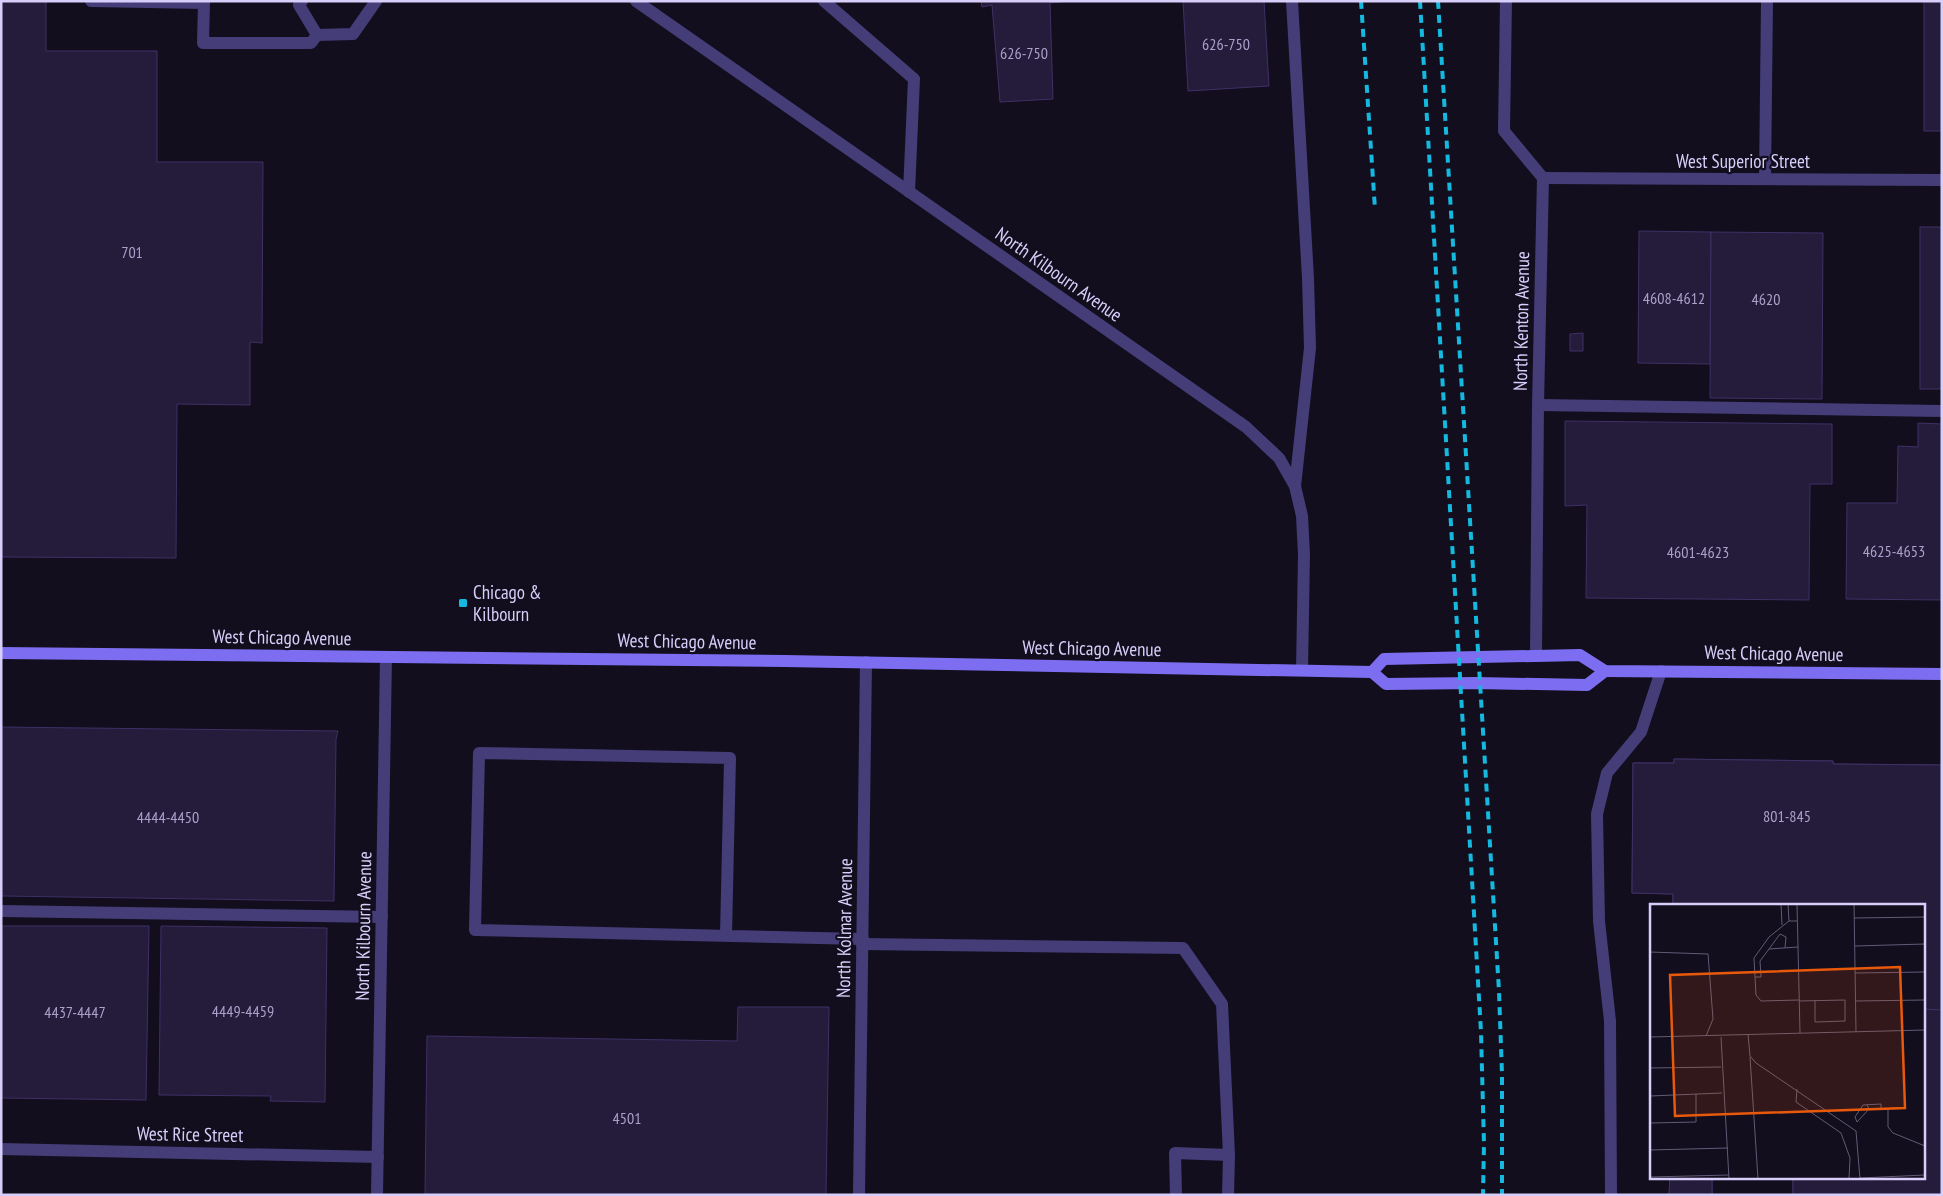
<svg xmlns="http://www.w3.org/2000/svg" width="1943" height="1196" font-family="'PT Sans Narrow',sans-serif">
<rect width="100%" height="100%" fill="#120e1d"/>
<g fill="#251c3c" stroke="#3f3066">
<path d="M1,1H46V51H157V162H263L262,343L250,342V405L177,404L176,558L1,557Z"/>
<path d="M981,1H1069L1050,3L1053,99L1000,102L992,5L982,7Z"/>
<path d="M1183,1H1264L1269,86L1188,91Z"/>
<rect x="1924" y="1" width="18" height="130"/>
<rect x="1920" y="227" width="22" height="162"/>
<path d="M1639,231L1711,232L1710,364L1638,363Z"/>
<path d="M1711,232L1823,233L1822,399L1710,398Z"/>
<path d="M1583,333V351H1570V334Z"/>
<path d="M1565,421L1832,424V484H1810L1809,600L1586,598L1587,505L1565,506Z"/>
<path d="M1918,423L1942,424V600L1846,599L1847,503H1897L1898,446L1918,447Z"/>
<path d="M1,727L338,731L336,739L334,901L1,896Z"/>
<path d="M1674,759L1833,761V764L1942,765V840L1899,839L1898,905H1673V894L1632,893L1633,763H1674Z"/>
<path d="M1674,759L1833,761V764L1942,765V1195H1793V1177H1924V905H1673V894L1632,893L1633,763H1674Z"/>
<path d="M1,926H149L146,1100L1,1098Z"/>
<path d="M161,926L327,928L325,1102L270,1101L271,1096L159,1095Z"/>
<path d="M738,1007H829L826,1195H425L427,1036L737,1041Z"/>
<path d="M1924,1009L1942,1010V1195H1793V1177H1924Z"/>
<path d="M1670,1177H1712V1195H1669Z"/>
<path d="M1670,1177H1712V1195H1669Z"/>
</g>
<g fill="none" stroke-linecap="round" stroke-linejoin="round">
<g stroke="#443d78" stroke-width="12">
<path d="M91,1L204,3L203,43H311L317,35"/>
<path d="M302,1L299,5L317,35"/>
<path d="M824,1L914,79L909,192"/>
<path d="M1292,1L1308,278L1310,348L1295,486"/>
<path d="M317,35L353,34L376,1"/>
<path d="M1765,179L1767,1"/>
<path d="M1538,405L1942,411"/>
<path d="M1,911L382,917"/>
<path d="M726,935L730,758L479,753L475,930L863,939"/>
<path d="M862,944L1183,948L1222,1004L1229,1155L1175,1153L1176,1195"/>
<path d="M1228,1195L1229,1155"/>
<path d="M1611,1195L1610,1021L1599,921L1597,814L1607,773L1641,732L1661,671"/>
</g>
<g stroke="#443d78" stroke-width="12">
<path d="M1506,1L1504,131L1543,178L1538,405L1536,656"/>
<path d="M1543,178L1942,180"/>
<path d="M1,1149L378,1157"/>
<path d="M377,1195L386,657"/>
<path d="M859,1195L866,662"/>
</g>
<path stroke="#443d78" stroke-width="12" d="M636,1L1246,427L1279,458L1295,486L1302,516L1304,555L1302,670"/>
<g stroke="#7d6ef1" stroke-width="12">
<path d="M1,653L785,661L1372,672L1386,684L1476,683L1587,685L1605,671"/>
<path d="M1372,672L1384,659L1580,655L1605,671L1942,674"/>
</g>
<g stroke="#15b9df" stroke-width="4" stroke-dasharray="8 6" stroke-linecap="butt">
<path d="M1361,1L1375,209"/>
<path d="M1420,1L1481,1032L1484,1144L1483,1195"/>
<path d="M1438,1L1499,991L1502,1074V1195"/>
</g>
</g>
<rect fill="#15b9df" stroke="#120e1d" stroke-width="2" x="458" y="598" width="10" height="10" rx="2.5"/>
<g text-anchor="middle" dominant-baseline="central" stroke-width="4.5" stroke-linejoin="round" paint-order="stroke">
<g font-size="16" fill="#aaa2ca">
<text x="1226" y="44">626-750</text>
<text x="1024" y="53">626-750</text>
<text x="132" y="252">701</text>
<text x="1674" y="298">4608-4612</text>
<text x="1766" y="299">4620</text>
<text x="1894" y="551">4625-4653</text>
<text x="1698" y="552">4601-4623</text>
<text x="1787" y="816">801-845</text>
<text x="168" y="817">4444-4450</text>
<text x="243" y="1011">4449-4459</text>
<text x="75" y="1012">4437-4447</text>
<text x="627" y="1118">4501</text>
</g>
<g font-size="19" fill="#d7cefa" stroke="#120e1d">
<text x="1743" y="161">West Superior Street</text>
<text transform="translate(1059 274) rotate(35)">North Kilbourn Avenue</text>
<text transform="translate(1521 321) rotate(-89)">North Kenton Avenue</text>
<text transform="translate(282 637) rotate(1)">West Chicago Avenue</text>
<text transform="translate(687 641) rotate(1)">West Chicago Avenue</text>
<text transform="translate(1092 648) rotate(1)">West Chicago Avenue</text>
<text transform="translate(1774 653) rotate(1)">West Chicago Avenue</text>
<text transform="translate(363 926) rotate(-89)">North Kilbourn Avenue</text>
<text transform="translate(844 928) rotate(-89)">North Kolmar Avenue</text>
<text transform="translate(190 1134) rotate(1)">West Rice Street</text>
</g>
<g font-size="19" fill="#d7cefa" stroke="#120e1d" text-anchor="start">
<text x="473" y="592">Chicago &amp;<tspan x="473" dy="22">Kilbourn</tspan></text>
</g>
</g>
<g transform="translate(1650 904)">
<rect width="275" height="275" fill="#120e1d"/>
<path fill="none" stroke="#615b75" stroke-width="1" d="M131,0L132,21M138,0L139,17M147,0L150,129M204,0L206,128M204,14L275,13M205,42L275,40M148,43L119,45L110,57L111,73H105L106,91L111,97L149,96M119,45L130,30L136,33L135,44M0,48L58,50L63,115L56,132M205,69L275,68M105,73L104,54L119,33L139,17H147M149,97L195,96V117L165,118V97M206,97L275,96M98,130L100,152L106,159L206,227L210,275M0,133L275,126M71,133L79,275M100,153L108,275M0,164L71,163M147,185L146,198L191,229L200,254L199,275M0,192L72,189M238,204V223L243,229L275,242M207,218L205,213L213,201L231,200V205L248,204M207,218L219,205L217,201M0,219L46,218V190M0,246L78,244M0,273L79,271M210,274L275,271"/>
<path fill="#e8590c" fill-opacity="0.15" stroke="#e8590c" stroke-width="2.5" d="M250,63L255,204L25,212L20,71Z"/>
<rect width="275" height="275" fill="none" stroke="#d7cefa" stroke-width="2.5"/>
</g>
<rect width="1943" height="1196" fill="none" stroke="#d7cefa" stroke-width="5"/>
</svg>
